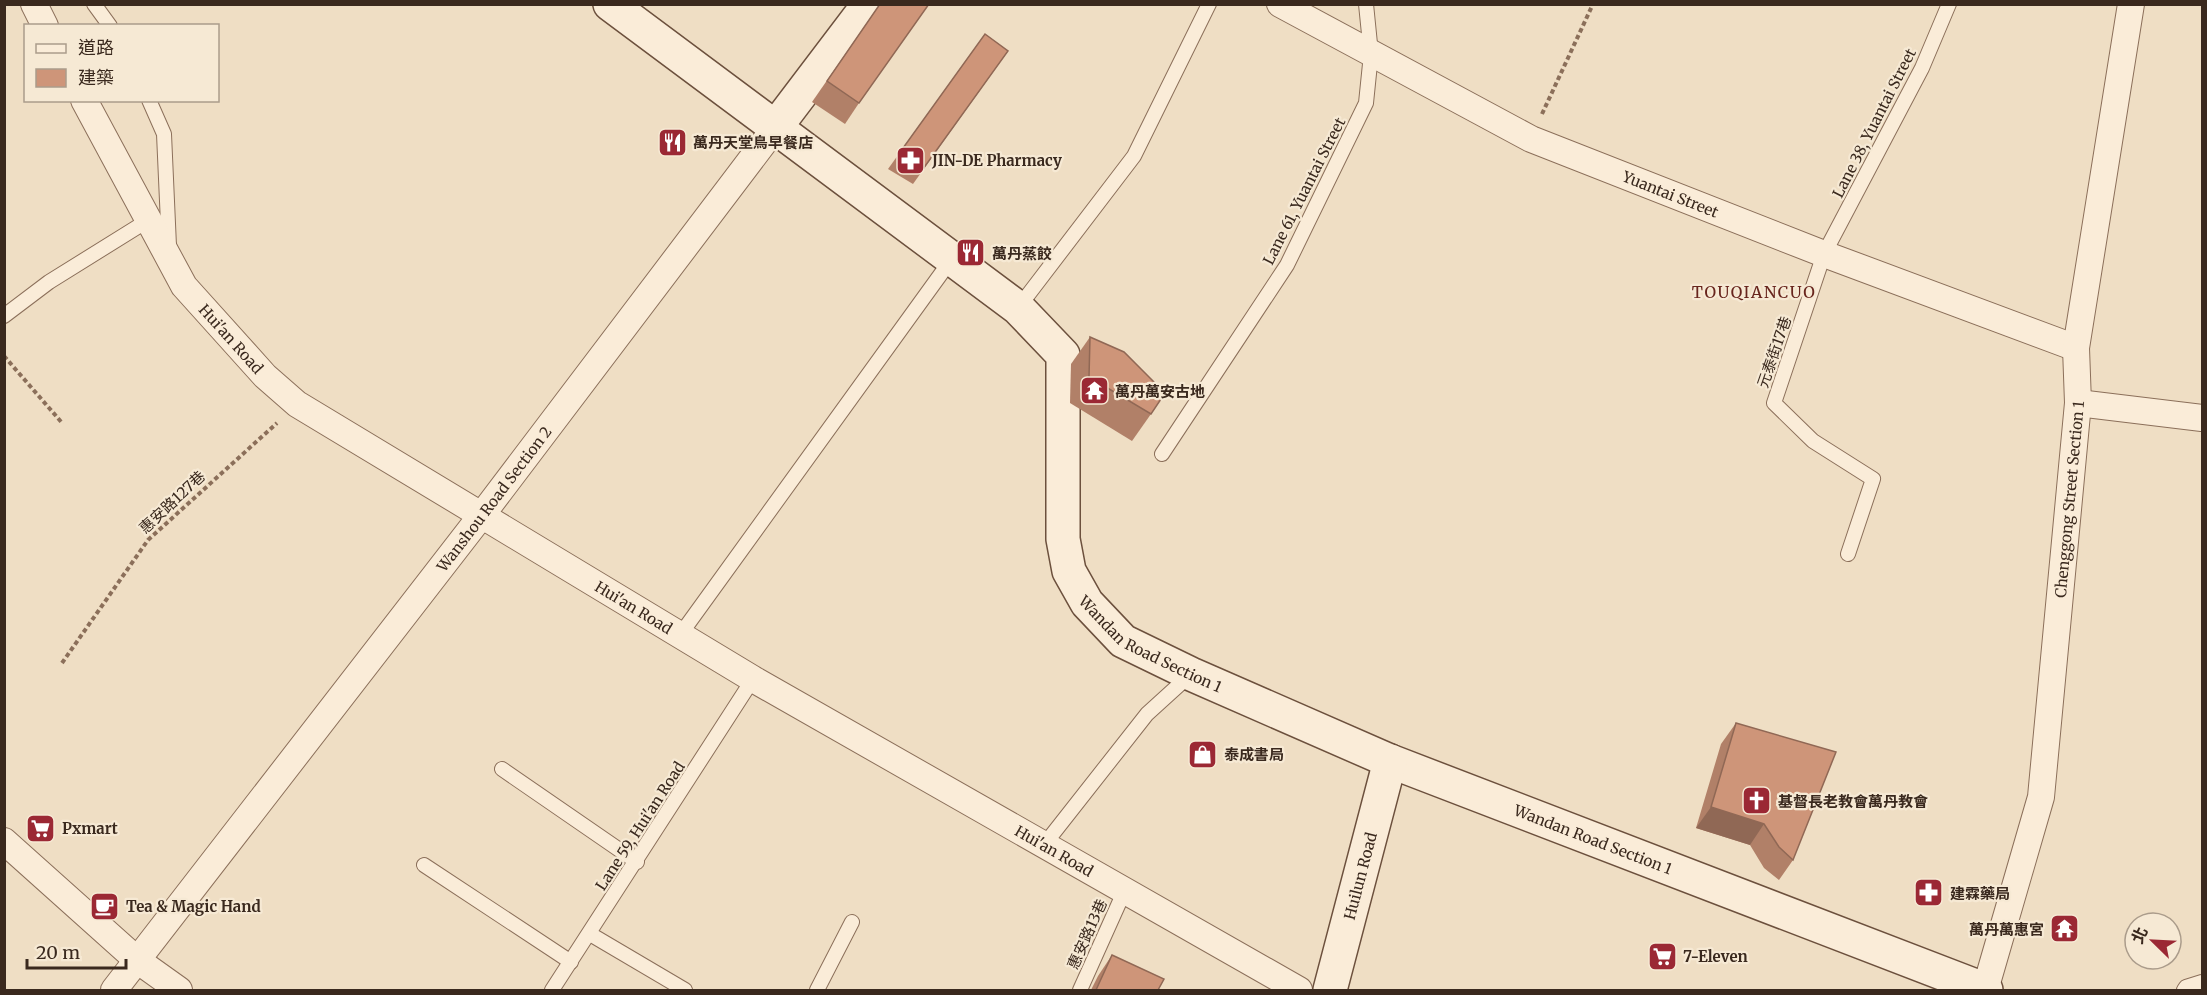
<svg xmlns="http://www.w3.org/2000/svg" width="2207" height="995" font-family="Merriweather,'Noto Sans TC',serif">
<rect width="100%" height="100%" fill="#efdec4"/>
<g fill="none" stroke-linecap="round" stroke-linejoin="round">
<defs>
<g id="lane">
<path d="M94,4L110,26"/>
<path d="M149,100L164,134L169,246"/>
<path d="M1018,308L1134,156L1209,4"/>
<path d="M4,316L49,282L147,221"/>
<path d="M1162,454L1287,265L1366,103L1371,54L1366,4"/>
<path d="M1848,554L1873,479L1813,441L1774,403L1824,254L1922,68L1949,4"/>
<path d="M680,635L951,260"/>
<path d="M502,769L637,862"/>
<path d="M1044,845L1147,714L1191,674"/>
<path d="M424,865L571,962"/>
<path d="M590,934L685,990"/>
<path d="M552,990L753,679"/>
<path d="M817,990L852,922"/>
<path d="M1080,990L1124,892"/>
<path d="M2184,990L2186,987L2202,982"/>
</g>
<g id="street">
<path d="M34,4L45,26"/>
<path id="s1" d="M1280,4L1531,139L1824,254L2076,348"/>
<path id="s2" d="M84,100L184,286L265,376L297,404L753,679L1299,990"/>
<path d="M2078,403L2202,418"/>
<path d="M4,841L137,960L179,990"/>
<path id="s3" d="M114,990L481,516L775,128"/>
<path id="s4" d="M1985,990L2041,797L2078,403L2076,348L2131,4"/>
</g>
<g id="secondary">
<path id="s5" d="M610,4L1018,308L1063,355V539L1069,571L1087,603L1123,641L1191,674L1390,761L1986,990"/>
<path d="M775,128L869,4"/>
<path id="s6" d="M1330,990L1390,761"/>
</g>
</defs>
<use href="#lane" stroke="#8b6f5a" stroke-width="16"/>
<use href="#street" stroke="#8b6f5a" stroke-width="28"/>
<use href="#secondary" stroke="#6c503d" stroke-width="36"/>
<g stroke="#8b6f5a" stroke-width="4" stroke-dasharray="4.5 3" stroke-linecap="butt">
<path d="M1542,114L1593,4"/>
<path d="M4,356L63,424"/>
<path d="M62,663L148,540L277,423"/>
</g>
<use href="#lane" stroke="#faecd8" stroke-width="14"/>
<use href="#street" stroke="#faecd8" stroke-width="26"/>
<use href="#secondary" stroke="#faecd8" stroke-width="33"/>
</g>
<g fill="#b18068">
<path d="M880,4L859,103L845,124L812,102Z"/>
<path d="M985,34L1008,51L913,184L888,169Z"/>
<path d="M1090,337L1151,414L1132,441L1070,403L1071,364Z"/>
<path d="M1736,723L1793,860L1779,880L1764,868L1750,845L1696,828L1721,744Z"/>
<path d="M1112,955L1158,990H1091L1098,976Z"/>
</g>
<path fill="#906855" d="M1711,807L1764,824L1750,845L1696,828Z"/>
<g fill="#ce9579" stroke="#906855" stroke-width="1.5">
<path d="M880,4H929L859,103L827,81Z"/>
<path d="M985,34L1008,51L923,169L898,155Z"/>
<path d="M1090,337L1124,352L1165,393L1151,414L1089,377Z"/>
<path d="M1736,723L1836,752L1793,860L1779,847L1764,824L1711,807Z"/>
<path d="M1112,955L1164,979L1158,990H1096Z"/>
</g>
<defs>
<symbol id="restaurant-square" viewBox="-11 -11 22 22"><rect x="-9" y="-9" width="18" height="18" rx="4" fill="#9b2834" stroke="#f6e9d4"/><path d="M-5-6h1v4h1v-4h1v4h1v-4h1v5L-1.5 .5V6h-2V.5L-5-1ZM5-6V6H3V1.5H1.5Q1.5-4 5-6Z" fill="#fff"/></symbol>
<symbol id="pharmacy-square" viewBox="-11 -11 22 22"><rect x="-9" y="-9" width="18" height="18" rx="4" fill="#9b2834" stroke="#f6e9d4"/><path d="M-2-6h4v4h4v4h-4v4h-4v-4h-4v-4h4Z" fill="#fff"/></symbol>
<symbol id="temple-square" viewBox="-11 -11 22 22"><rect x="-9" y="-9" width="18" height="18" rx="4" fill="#9b2834" stroke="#f6e9d4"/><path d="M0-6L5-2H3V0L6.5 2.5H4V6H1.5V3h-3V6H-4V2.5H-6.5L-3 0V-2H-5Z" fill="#fff"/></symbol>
<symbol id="shop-square" viewBox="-11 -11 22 22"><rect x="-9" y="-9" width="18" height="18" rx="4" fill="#9b2834" stroke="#f6e9d4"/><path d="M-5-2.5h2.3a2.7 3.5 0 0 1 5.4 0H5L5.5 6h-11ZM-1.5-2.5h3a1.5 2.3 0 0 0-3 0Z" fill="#fff"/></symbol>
<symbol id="church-square" viewBox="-11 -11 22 22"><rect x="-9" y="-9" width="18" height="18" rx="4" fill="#9b2834" stroke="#f6e9d4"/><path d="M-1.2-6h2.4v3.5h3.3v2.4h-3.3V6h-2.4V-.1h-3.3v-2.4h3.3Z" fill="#fff"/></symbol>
<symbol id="supermarket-square" viewBox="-11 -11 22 22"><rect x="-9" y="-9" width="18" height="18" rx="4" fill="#9b2834" stroke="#f6e9d4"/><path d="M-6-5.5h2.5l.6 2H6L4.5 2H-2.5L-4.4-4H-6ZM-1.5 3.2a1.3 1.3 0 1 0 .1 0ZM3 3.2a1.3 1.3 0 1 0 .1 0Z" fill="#fff"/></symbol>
<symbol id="cafe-square" viewBox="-11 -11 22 22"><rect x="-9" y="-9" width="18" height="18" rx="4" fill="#9b2834" stroke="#f6e9d4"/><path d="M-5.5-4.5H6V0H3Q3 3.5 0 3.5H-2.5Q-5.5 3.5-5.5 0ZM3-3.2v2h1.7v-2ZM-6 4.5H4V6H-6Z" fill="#fff"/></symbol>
</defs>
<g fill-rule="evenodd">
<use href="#restaurant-square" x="656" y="126" width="33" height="33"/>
<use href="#pharmacy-square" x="894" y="144" width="33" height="33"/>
<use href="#restaurant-square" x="954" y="236" width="33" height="33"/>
<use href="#temple-square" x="1078" y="374" width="33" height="33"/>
<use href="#shop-square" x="1186" y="738" width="33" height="33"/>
<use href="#church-square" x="1740" y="784" width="33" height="33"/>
<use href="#supermarket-square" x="24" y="812" width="33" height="33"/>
<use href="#pharmacy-square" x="1912" y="876" width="33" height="33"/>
<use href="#cafe-square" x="88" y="890" width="33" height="33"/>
<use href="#temple-square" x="2048" y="912" width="33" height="33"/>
<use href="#supermarket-square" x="1646" y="940" width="33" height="33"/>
</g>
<g text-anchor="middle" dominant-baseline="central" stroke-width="4.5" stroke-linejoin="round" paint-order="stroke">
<g font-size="15" fill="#3a291e" stroke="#f6e9d4">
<text transform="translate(1874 123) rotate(-63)">Lane 38, Yuantai Street</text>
<text transform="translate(1304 191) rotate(-63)">Lane 61, Yuantai Street</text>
<text stroke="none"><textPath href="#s1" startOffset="435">Yuantai Street</textPath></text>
<text stroke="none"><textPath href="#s2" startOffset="282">Hui'an Road</textPath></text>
<text transform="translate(1774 352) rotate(-71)">元泰街17巷</text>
<text stroke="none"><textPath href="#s3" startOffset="621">Wanshou Road Section 2</textPath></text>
<text stroke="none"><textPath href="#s4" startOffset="500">Chenggong Street Section 1</textPath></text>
<text transform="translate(172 502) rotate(-43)">惠安路127巷</text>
<text stroke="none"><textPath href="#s2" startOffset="768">Hui'an Road</textPath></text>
<text stroke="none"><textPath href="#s5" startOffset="904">Wandan Road Section 1</textPath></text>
<text transform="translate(640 826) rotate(-57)">Lane 59, Hui'an Road</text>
<text stroke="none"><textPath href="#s5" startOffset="1390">Wandan Road Section 1</textPath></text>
<text stroke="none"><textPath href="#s2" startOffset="1254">Hui'an Road</textPath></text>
<text stroke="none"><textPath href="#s6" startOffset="118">Huilun Road</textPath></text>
<text transform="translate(1087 934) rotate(-66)">惠安路13巷</text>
</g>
<g font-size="15" font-weight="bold" fill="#3a291e" stroke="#f6e9d4" text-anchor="start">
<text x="693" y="142">萬丹天堂鳥早餐店</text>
<text x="932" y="160">JIN-DE Pharmacy</text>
<text x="992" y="253">萬丹蒸餃</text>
<text x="1115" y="391">萬丹萬安古地</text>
<text x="1224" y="754">泰成書局</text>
<text x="1778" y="801">基督長老教會萬丹教會</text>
<text x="62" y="828">Pxmart</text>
<text x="1950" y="893">建霖藥局</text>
<text x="126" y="906">Tea &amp; Magic Hand</text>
<text x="2044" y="929" text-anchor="end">萬丹萬惠宮</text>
<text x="1683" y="956">7-Eleven</text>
</g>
<g font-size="16" letter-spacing="1.5" fill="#68251d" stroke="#f6e9d4">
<text x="1754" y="292">TOUQIANCUO</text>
</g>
</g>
<rect width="2207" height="995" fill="none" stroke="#3a291e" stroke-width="12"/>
<rect x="24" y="24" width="195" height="78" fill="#f6e9d4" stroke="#ab9c8b" stroke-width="1.5"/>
<rect x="36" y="44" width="30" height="9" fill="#faecd8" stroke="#ab9c8b" stroke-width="1.5"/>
<text x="78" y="54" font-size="18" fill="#3a291e">道路</text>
<rect x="36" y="69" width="30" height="18" fill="#ce9579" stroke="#ab9c8b" stroke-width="1.5"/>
<text x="78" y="84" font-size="18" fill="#3a291e">建築</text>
<g transform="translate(2153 941) rotate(294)"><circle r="28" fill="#f6e9d4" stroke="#ab9c8b" stroke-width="1.5"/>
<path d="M0-4.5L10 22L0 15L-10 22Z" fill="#9b2834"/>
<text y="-9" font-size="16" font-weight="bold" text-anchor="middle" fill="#3a291e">北</text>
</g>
<path d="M27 959v9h99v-9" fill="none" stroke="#3a291e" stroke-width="3"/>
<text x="36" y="959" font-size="18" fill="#3a291e" stroke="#f6e9d4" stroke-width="4.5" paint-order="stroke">20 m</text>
</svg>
